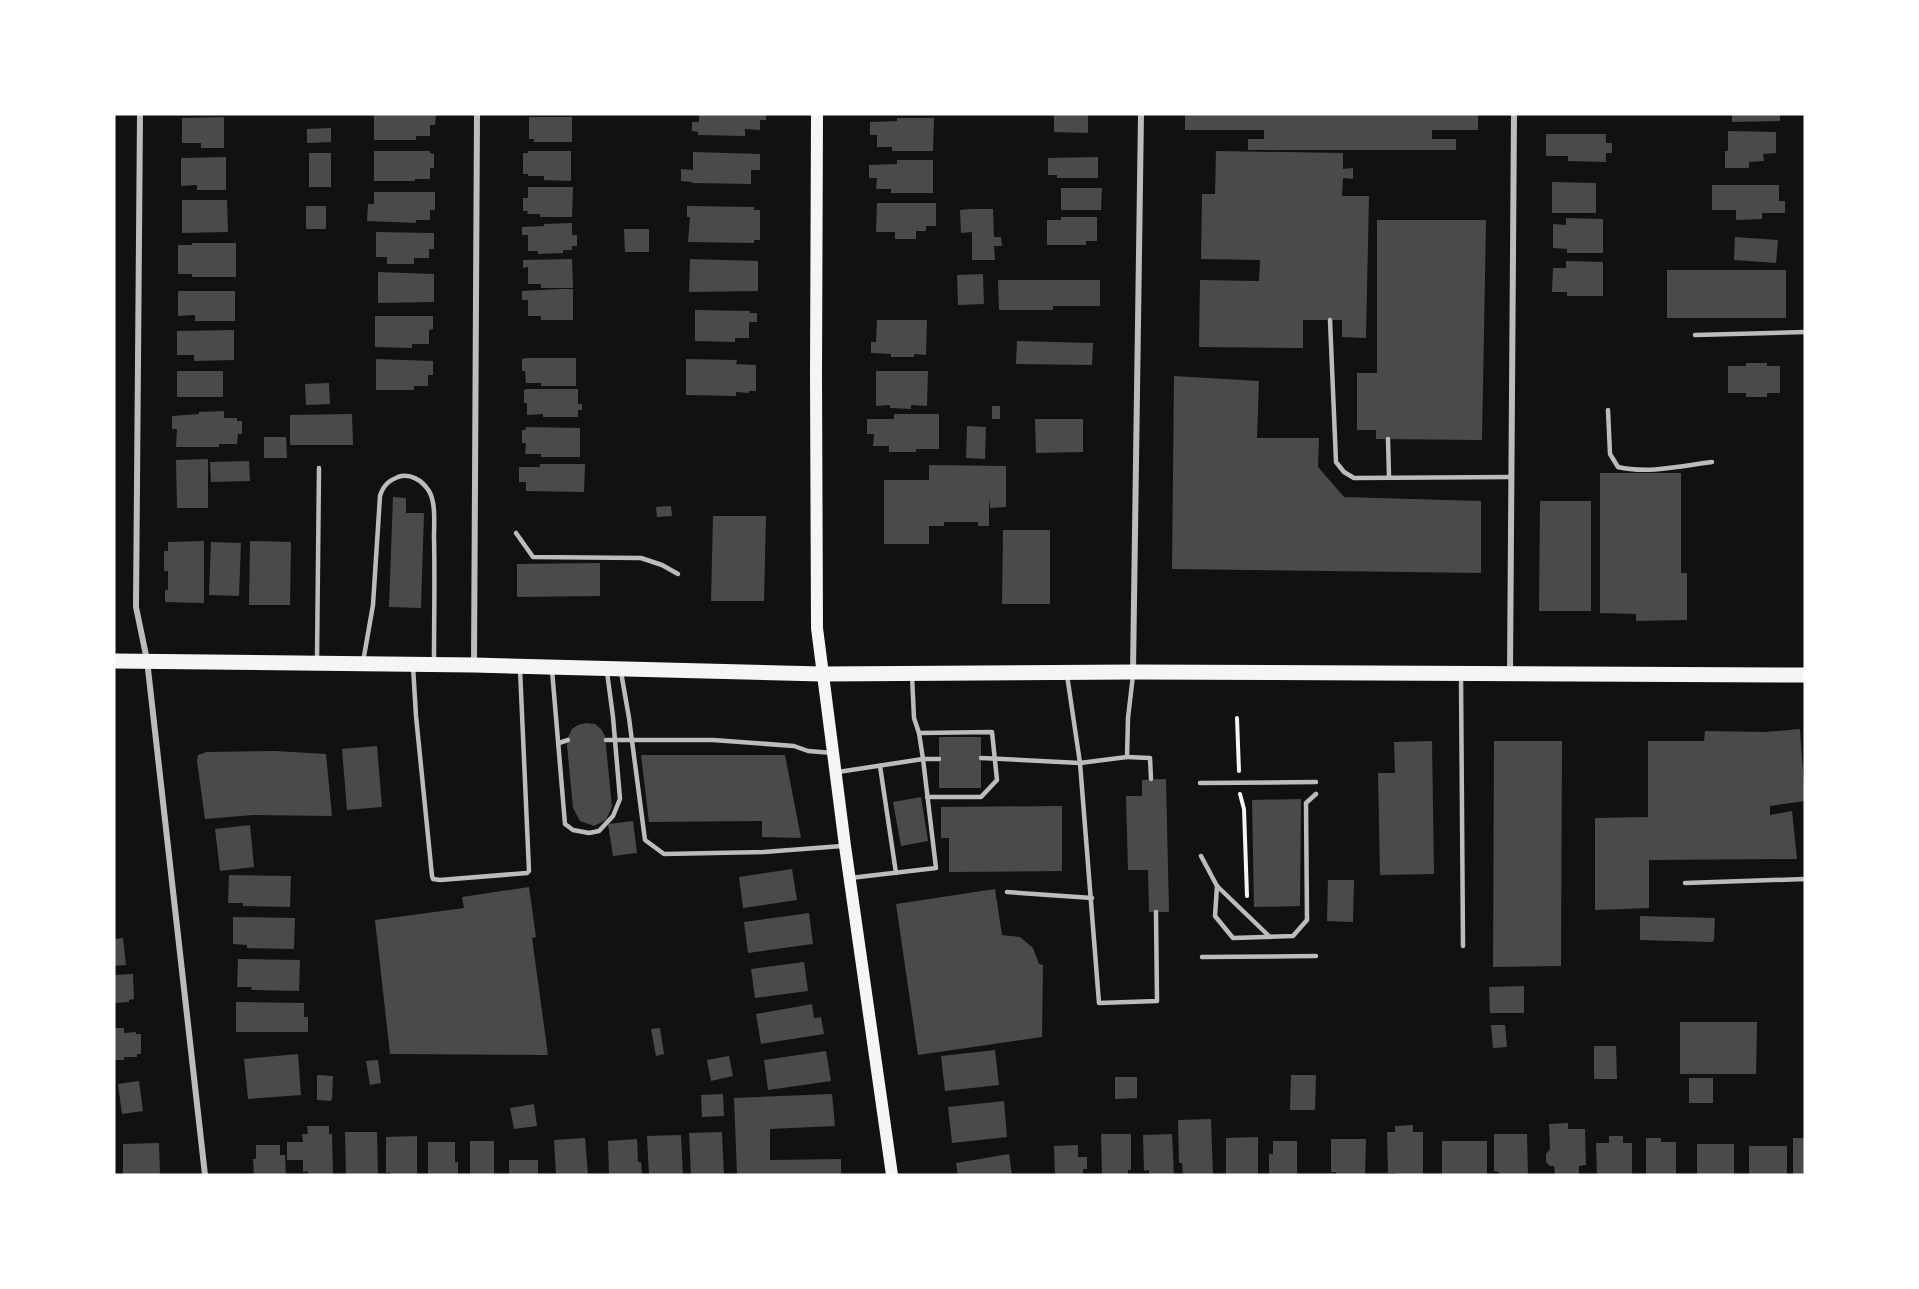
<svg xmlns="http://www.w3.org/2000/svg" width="1919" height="1289" font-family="Lora,serif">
<rect width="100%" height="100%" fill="#111"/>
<g fill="#4a4a4a">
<path d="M374,114H436L435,125H430V136H416V140H374Z"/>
<path d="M699,114H766V120H760V130L745,129V136L698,135V132L692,131V122H699Z"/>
<path d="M1054,114H1088V133L1054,132Z"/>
<path d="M1185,114H1478V130H1432V139H1456V150H1248V139H1264V130H1185Z"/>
<path d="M1732,114H1780V121L1732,122Z"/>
<path d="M224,117V148H201V143H182V118Z"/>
<path d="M529,117H572V142H534V139H529Z"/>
<path d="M897,118H934L933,151H892V147H877V135H870V122L897,121Z"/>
<path d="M331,128V142L307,143V129Z"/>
<path d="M1728,131L1776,132V153L1763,154L1764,161L1749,162V168H1725V151H1728Z"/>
<path d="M1546,134H1606V143H1612V153H1606V162L1568,161V156H1546Z"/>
<path d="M374,151H430V153L434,154V168H430V179H415V181H374Z"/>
<path d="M528,151H571V181L544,180V176H528V174H523V153H528Z"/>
<path d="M1216,151L1343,153V169L1353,168V179L1343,178L1342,196H1369L1366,338L1342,337V320H1303V348L1199,347L1200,280L1259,281L1260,260L1201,259L1202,194H1215Z"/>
<path d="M693,152L760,154V170H751V184L692,183V182L681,181V169L693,170Z"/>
<rect x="309" y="153" width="22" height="34"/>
<path d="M226,157V190H197V185L181,186V158Z"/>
<path d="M1098,157V178H1057V175H1048V158Z"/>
<path d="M897,160H933V193H891V189H876L877,178H869V165L897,164Z"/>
<path d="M1552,182L1596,183V213H1552Z"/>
<path d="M1712,185H1779V201H1785V213H1762V219L1736,220V210H1712Z"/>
<path d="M528,187H573L572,217H540V214H527L528,211H523V198H528Z"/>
<path d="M1061,188H1102L1101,210H1061Z"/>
<path d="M374,192H435V210H430V220H416V223L367,221L368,204H374Z"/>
<path d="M182,200H227L228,232L182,233Z"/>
<path d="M877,203H936V226H926V231H916V239H895V232H876Z"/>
<rect x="306" y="206" width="20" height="23"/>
<path d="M687,206L754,207V210H760V240H754V243L688,242L690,217H687Z"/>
<path d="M971,209H993L994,237H1001L1002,246H994L995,260H972V232L961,233L960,210Z"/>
<path d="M1061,217H1097V241H1086V245H1047V220H1061Z"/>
<path d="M1566,218L1603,219V253H1567V249L1553,248V224L1566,225Z"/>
<path d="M1377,220H1486L1482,440L1376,439V430H1357V373H1377Z"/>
<path d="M572,223V235H577V246H572V250H563V253L538,254V251H528V235H522V227L544,226V224Z"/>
<path d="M624,229H649V252H625Z"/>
<path d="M376,232L434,233V249H429V258H414V264H387V257H376Z"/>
<path d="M1735,237L1778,240L1776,263L1734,260Z"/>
<path d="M192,243H236V277H192V274H178V245H192Z"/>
<path d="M572,259L573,288H541V284H528V267L523,268V260Z"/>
<path d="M690,259L758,261V291L689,292Z"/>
<path d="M1566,261L1603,262V296H1567V292H1552L1553,268H1566Z"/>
<rect x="1667" y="270" width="119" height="48"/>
<path d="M378,272L434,274V302L378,303Z"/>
<path d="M983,274L984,304L958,305L957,275Z"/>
<path d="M998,280H1100V306H1053V310H999Z"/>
<path d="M562,289H573V320H541V316H528V300H522V291Z"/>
<path d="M178,291H235V321H195V315L178,316Z"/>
<path d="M695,310L750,311V313H757V322H749V338H735V342L695,341Z"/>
<path d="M375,316H433V329L429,330V344H412V348L375,347Z"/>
<path d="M877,320H927L926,355L914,354V357H891V354L871,353V342H876Z"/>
<path d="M234,330V360L194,361V355H177V331Z"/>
<path d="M1017,341L1093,343L1092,365L1016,364Z"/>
<path d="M526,358H576V386H541V383H526L525,371H522V359Z"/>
<path d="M376,359L433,361V375H428V386H414V390H376Z"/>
<path d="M686,359L737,360L736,364L756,365V391H749V393L736,392V396L686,395Z"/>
<path d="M1746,363H1767V366H1780V393H1767V397H1746V393H1728V366H1746Z"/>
<rect x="177" y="371" width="46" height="26"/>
<path d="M876,371H928L927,406L911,405V409L890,408V405L876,406Z"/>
<path d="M1174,376L1259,381L1257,438H1319L1318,467L1344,497L1481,501V573L1172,569Z"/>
<path d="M329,383L330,404L306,405L305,384Z"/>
<path d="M527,389H578V404H582V410H578V417H543V414L527,415V403H524V390Z"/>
<rect x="992" y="406" width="8" height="13"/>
<path d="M224,411V418H237V421H242V434H238L237,444H219V447H176L177,429H172V416L199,414V412Z"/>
<path d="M352,414L353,445H290V415Z"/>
<path d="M894,414H939V449H916V452H889V446H873L874,434H867V419H894Z"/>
<path d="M1035,419H1083V452L1036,453Z"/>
<path d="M967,426L986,427L985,459L966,458Z"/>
<path d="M526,427L580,428V457H541V454H525L526,443H522V430H525Z"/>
<path d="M264,437H286L287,458H264Z"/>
<path d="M208,459V508H177L176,460Z"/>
<path d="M249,461L250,481L211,482L210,462Z"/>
<path d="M540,464H585L584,492L526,491V482H519V467H540Z"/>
<path d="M929,465L1006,466V507L990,508L989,498V526H978V522H944V526H929V544H884V480H929Z"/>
<path d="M1600,473H1681V573H1687V620L1636,621V614L1600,613Z"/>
<path d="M393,497L406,498V513H424L421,608L389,607Z"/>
<path d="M1540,501H1591V611H1539Z"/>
<path d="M671,506L672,516L657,517L656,507Z"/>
<path d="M713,516H766L764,601H711Z"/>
<path d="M1003,530H1050V604H1002Z"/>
<path d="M204,541V603L165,602V590H168V571H164V551H168V542Z"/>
<path d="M250,541L291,542L290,605H249Z"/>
<path d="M211,542L241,543L239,596L209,595Z"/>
<path d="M600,563V596L517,597V564Z"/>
<path d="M586,723L595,724L601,729L605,736L612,807L606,820L594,826L580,821L573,808L567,745L568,737L572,729L578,725Z"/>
<path d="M1800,729L1805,801L1770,806V815L1792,811L1797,859L1649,860V908L1595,910V818L1648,817V741H1704L1705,731L1765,732Z"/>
<rect x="939" y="737" width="42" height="51"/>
<path d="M1432,741L1434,874L1380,875L1378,773H1395L1394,742Z"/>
<path d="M1494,741H1562L1561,966L1493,967Z"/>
<path d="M377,746L382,807L347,810L342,749Z"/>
<path d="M275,751L326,754L332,816L253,815L205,819L197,761L198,755L207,752Z"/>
<path d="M641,755H785L801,838L762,837V821L649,822Z"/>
<path d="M1166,779L1169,912H1149L1148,870H1128L1126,796H1142V780Z"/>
<path d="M921,797L928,841L901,846L893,802Z"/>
<path d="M1301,799L1300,906L1254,907L1252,800Z"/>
<path d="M1062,806V871L949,872V838H941V807Z"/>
<path d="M633,821L637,853L613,856L608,824Z"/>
<path d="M250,825L254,867L220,871L215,829Z"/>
<path d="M792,869L797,900L743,908L739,877Z"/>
<path d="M229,875L291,876L290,907L243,906V903H228Z"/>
<path d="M1328,880H1354L1353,922L1327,921Z"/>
<path d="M529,887L536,937L532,938L548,1055L390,1054L375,920L464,908L462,897Z"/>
<path d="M995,889L1002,935L1020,937L1033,948L1039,964L1043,965L1042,1037L918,1055L896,904Z"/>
<path d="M809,913L813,944L748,953L744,922Z"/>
<path d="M1640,916L1715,918L1714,940L1712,942L1640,940Z"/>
<path d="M233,917L295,918L294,949L247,948V945L233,944Z"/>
<path d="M123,938L126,965L114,966V939Z"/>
<path d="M238,959L300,960L299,991L251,990L252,987H237Z"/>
<path d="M804,962L808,991L755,998L751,969Z"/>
<path d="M133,974L134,999L129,1000V1002L114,1003V975Z"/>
<path d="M1524,986V1013H1490L1489,987Z"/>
<path d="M236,1002L304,1003V1017H308V1032H236Z"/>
<path d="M812,1004L814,1018L821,1017L824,1034L761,1044L756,1014Z"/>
<path d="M1680,1022H1757L1756,1074H1680Z"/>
<path d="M1491,1025H1505L1507,1047L1493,1048Z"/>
<path d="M114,1028H124V1033L136,1032V1034H141V1054H137V1057H124V1060H114Z"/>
<path d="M660,1028L664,1054L656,1056L651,1029Z"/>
<path d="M1594,1046H1616L1617,1079H1594Z"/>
<path d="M995,1050L999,1085L945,1091L941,1056Z"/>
<path d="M826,1051L831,1081L768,1090L764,1060Z"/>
<path d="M298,1054L301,1095L248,1099L244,1059Z"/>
<path d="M729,1056L733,1076L711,1081L707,1060Z"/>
<path d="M378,1060L381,1083L370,1085L366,1061Z"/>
<path d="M317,1075L333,1076L332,1099L330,1101L317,1100Z"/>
<path d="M1291,1075H1316L1315,1110H1290Z"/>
<path d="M1115,1077H1137V1098L1115,1099Z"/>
<rect x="1689" y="1078" width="24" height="25"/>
<path d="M139,1081L143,1111L122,1114L118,1084Z"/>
<path d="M723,1094L724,1116L702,1117L701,1095Z"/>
<path d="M832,1094L835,1126L770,1129V1160L841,1159V1175H737L734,1098Z"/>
<path d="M1004,1101L1007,1137L952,1143L948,1107Z"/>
<path d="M534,1104L537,1126L514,1129L510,1108Z"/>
<path d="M1211,1119L1213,1175H1183L1182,1163H1179L1178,1120Z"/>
<path d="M1568,1123V1129H1585L1586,1165L1579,1166V1175H1555L1554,1166H1550L1546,1162V1154L1550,1149L1549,1124Z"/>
<path d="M1413,1125V1132H1423V1175H1396V1173H1388L1387,1132H1395V1126Z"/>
<path d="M307,1126H329V1134H332L333,1175H308V1171L303,1172V1160H287V1142H303L302,1134H308Z"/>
<path d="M345,1132H377L378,1175H346Z"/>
<path d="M722,1132L724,1175H691L689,1133Z"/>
<path d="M1101,1134H1131V1170H1128V1175H1102Z"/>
<path d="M1172,1134L1174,1175H1149V1170L1144,1171L1143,1135Z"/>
<path d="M1494,1134H1527L1528,1175H1499V1172L1494,1171Z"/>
<path d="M681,1135L683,1175H649L647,1136Z"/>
<path d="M417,1136V1175H390V1172L386,1173V1137Z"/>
<path d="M1609,1136H1623V1143H1632V1175H1597L1596,1143H1609Z"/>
<path d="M1258,1137V1175H1226V1138Z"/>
<path d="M585,1138L588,1175H556L554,1140Z"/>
<path d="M1646,1138H1661V1142H1676V1174L1646,1175Z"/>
<rect x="1793" y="1138" width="12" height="37"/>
<path d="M637,1139L638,1162H641L642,1175H609L608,1141Z"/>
<path d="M1331,1139H1366L1365,1175H1336V1172H1331Z"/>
<rect x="470" y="1141" width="24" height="34"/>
<path d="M1273,1141H1297V1175H1269V1154H1273Z"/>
<rect x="1442" y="1141" width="45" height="34"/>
<path d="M428,1142H455V1162H458V1175L428,1174Z"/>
<path d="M159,1143L160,1175H123V1144Z"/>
<rect x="1697" y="1144" width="37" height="31"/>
<path d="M256,1145H280V1155H285L286,1175H254L253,1159H256Z"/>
<path d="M1078,1145V1157H1087V1169H1083V1175H1055L1054,1146Z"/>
<rect x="1749" y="1146" width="38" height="29"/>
<path d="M1009,1154L1012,1175H958L956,1163Z"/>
<rect x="509" y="1160" width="29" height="15"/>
</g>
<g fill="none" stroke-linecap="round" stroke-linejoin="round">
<g stroke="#f5f5f5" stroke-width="4">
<path d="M1237,718L1239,771"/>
<path d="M1240,794L1244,809L1247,896"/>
</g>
<g stroke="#bcbcbc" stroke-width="4.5">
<path d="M1330,320L1336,462L1344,472L1354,478L1511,477"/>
<path d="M1695,335L1805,332"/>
<path d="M1608,410L1610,454L1618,467C1648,474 1681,466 1712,462"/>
<path d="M1388,439L1389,477"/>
<path d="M516,533L533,557L641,558L662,565L678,574"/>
<path d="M317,660L319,468"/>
<path d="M363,662L373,605L380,496C383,486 388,481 398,477C410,473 422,480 429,491C436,503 434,523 434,537C435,578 434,620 434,662"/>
<path d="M413,666L416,716L432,876L433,879L440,880L527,873L529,871L520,669"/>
<path d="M552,670L565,824L573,830L589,833L599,831L613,816L620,799L613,717L607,672"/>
<path d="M621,672L629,718L645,840L664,854L764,852L842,846"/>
<path d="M1067,675L1080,763L1099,1003L1157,1001L1156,912"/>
<path d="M1461,676L1463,946"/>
<path d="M919,733L992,732L997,780L981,797H927"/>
<path d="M606,740H713L794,746L808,751L833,753"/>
<path d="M559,743L568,740"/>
<path d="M1127,757L1150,758L1151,779"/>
<path d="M981,758L1080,763L1127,757L1128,718L1133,675"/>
<path d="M880,766L896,873"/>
<path d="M838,772L923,759H939"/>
<path d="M1200,783L1316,782"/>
<path d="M1201,856L1217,886L1270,937"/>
<path d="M850,878L936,868L923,759L919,733L914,718L912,676"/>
<path d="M1685,883L1805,879"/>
<path d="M1217,886L1215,916L1233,938L1293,936L1307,920L1306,803L1316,794"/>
<path d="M1007,892L1092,898"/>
<path d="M1202,957L1316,956"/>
</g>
<g stroke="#bcbcbc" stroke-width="6">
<path d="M140,114L136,607L147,660L205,1175"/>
<path d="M474,665L477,114"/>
<path d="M1133,671L1141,114"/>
<path d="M1510,672L1514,114"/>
</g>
<path stroke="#f5f5f5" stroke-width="12" d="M817,114L816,375L817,628L845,846L892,1175"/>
<path stroke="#f5f5f5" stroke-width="15" d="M114,661L474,665L822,674L1133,672L1805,675"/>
</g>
<rect width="1919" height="1289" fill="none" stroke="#ffffff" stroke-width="231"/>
</svg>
